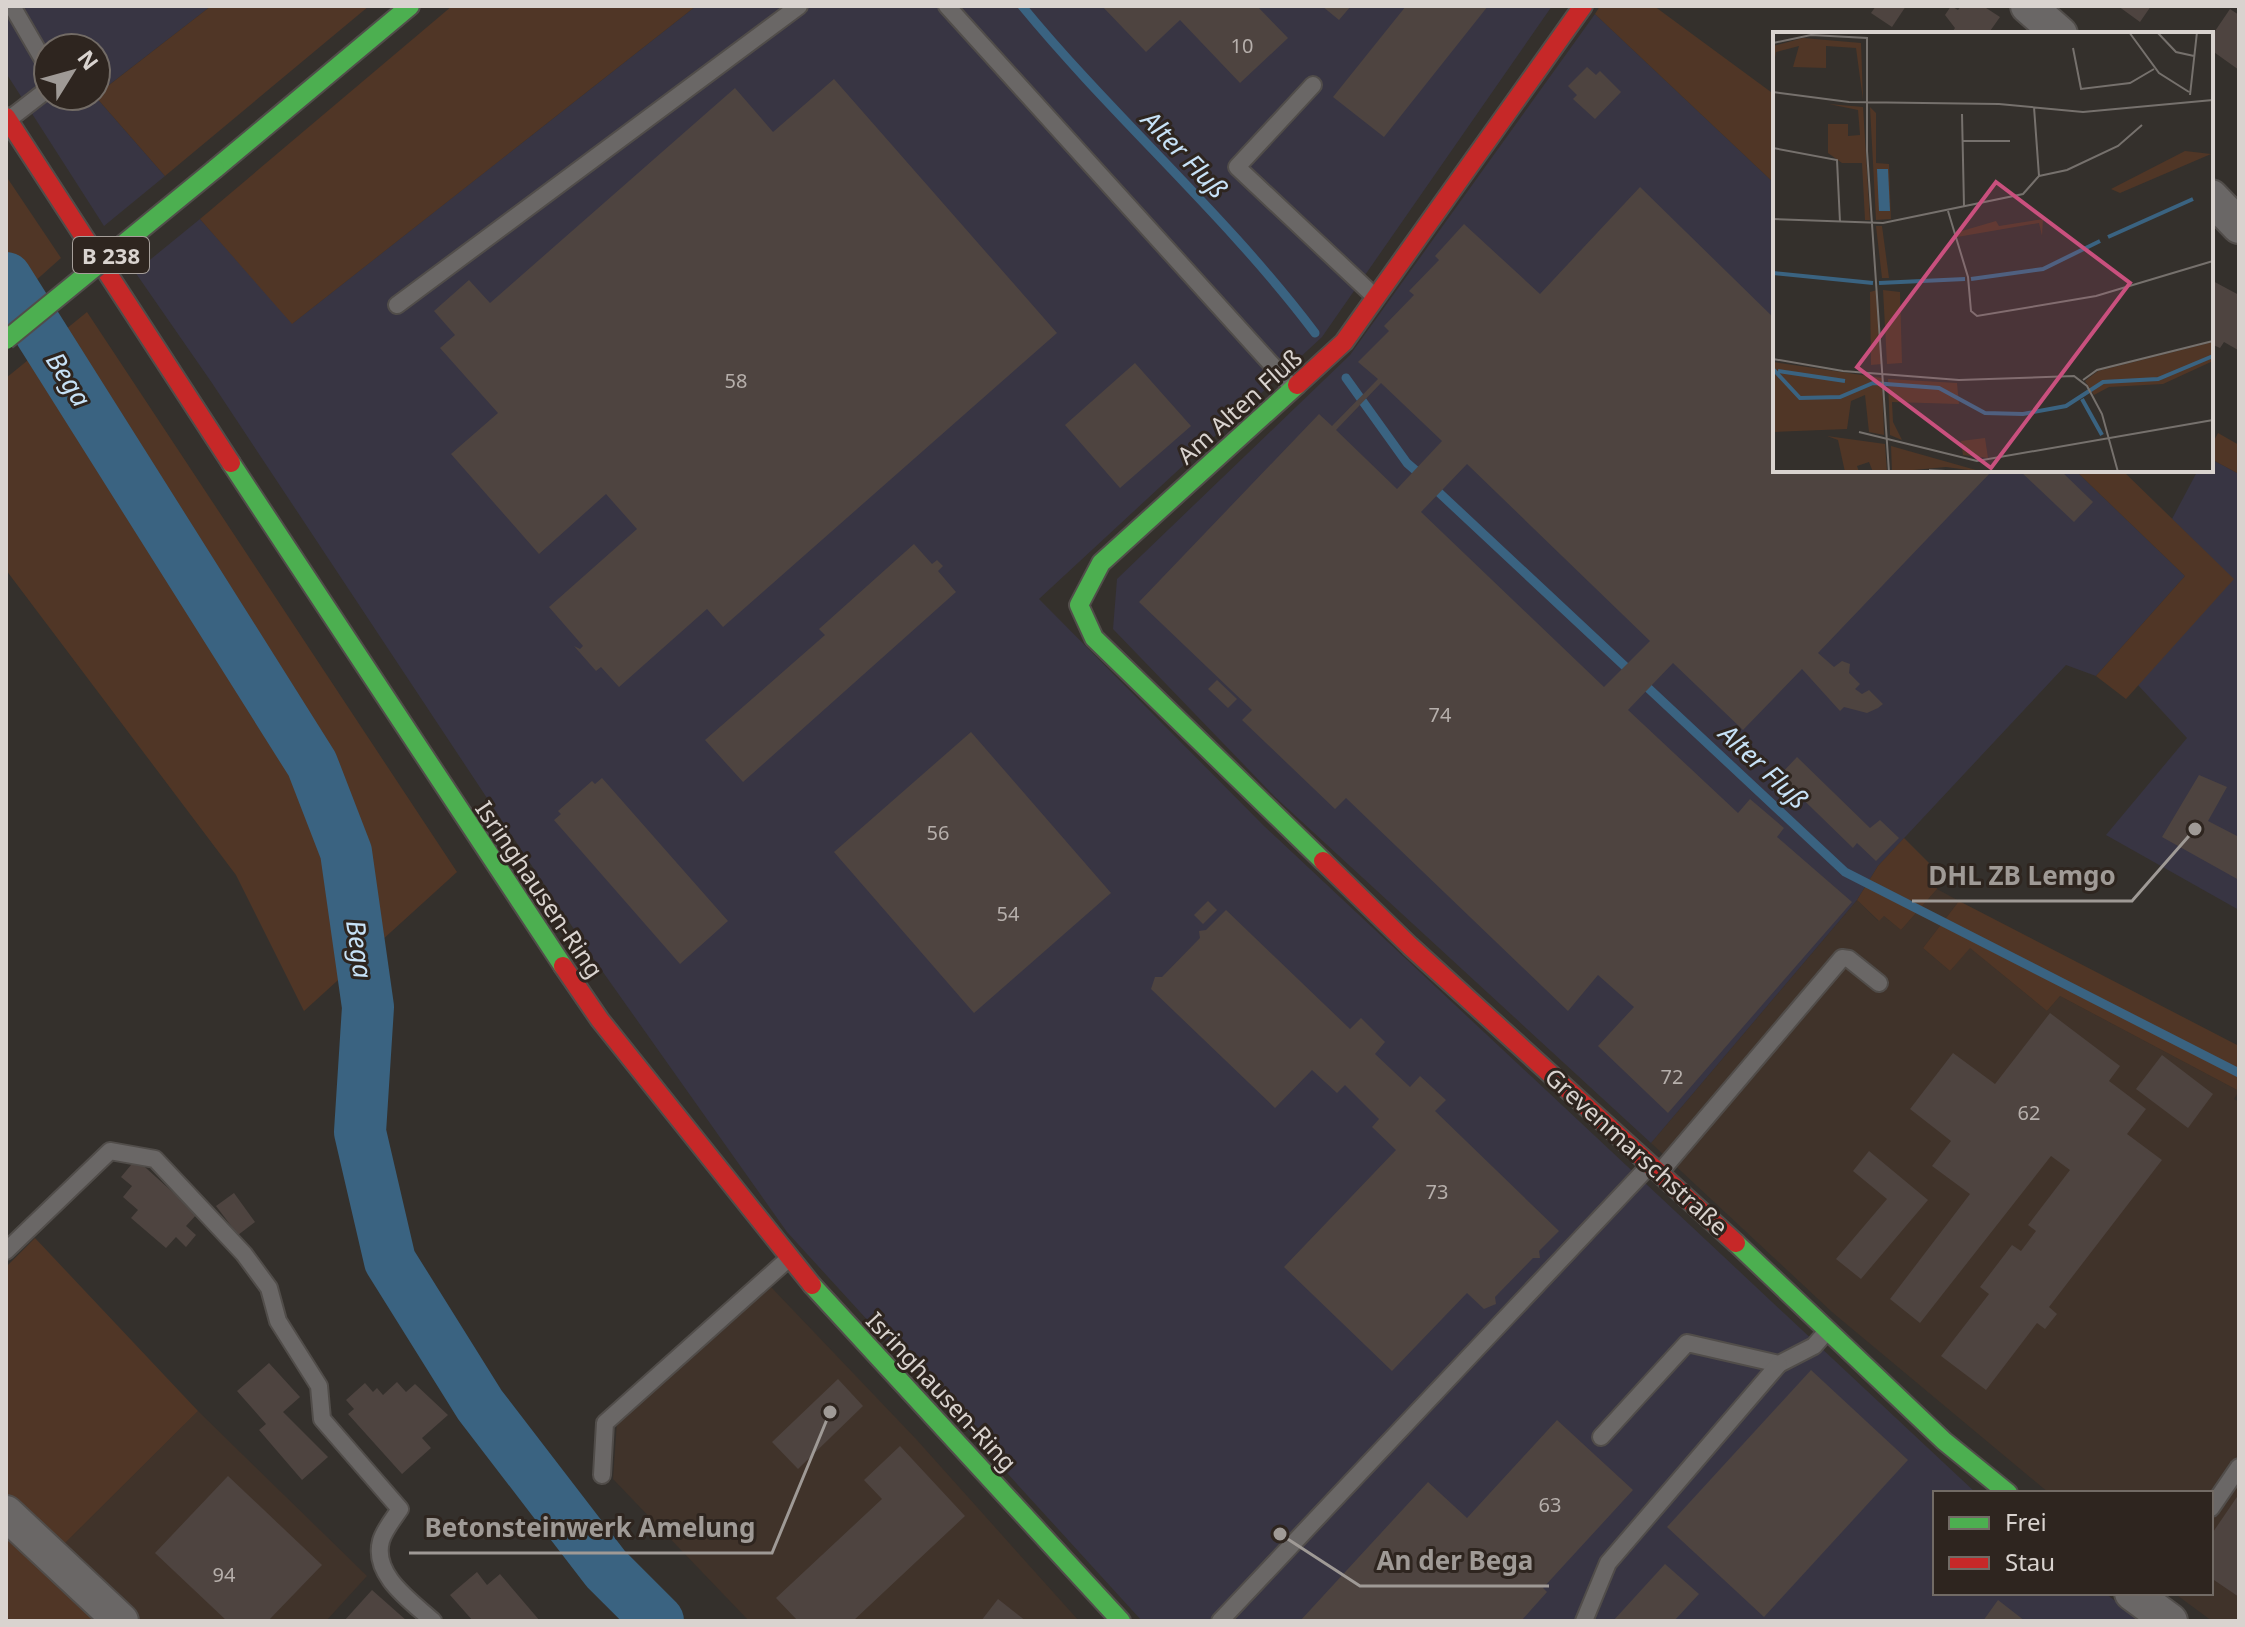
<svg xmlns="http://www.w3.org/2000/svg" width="2245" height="1627" font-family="'Noto Sans',sans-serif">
<rect width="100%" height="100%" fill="#34302c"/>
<g fill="#40332a">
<path d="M1937,889L1959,901L1923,948L1950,971L1969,947L2047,1011L2060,996L2239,1091L2234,1099L2239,1102V1621H2212L2174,1593H2211V1493H2049L1832,1312L1651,1143L1857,900L1878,921L1884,916L1901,930Z"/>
<path d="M771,1287L916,1439L1079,1621H749L613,1479L617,1421Z"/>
<path d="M198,1411L367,1576L326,1621H135L58,1550Z"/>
</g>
<g fill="#383543">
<path d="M6,6H211L96,95V48H48V96H95L165,176L104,226L6,73Z"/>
<path d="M696,6H1552L1322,337L1039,599L1264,826L1976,1493H1935V1593H2105L2141,1621H1142L787,1232L593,958L212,383L135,272L200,219L293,323Z"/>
<path d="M1595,14L1775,184V470H2075L2185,576L2096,676L2066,665L1878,866L1857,900L1651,1143L1275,797L1113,629L1117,579L1350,355Z"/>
<path d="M2211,459L2239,474V910L2106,835L2187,738L2138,685L2233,579L2172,519L2198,470H2211Z"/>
</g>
<g fill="#503626">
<path d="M211,6H369L165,176L95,96Z"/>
<path d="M452,6H696L292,324L200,219Z"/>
<path d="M1600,6H1654L1775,95V184L1595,14Z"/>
<path d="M6,176L61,258L6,307Z"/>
<path d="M87,312L457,872L304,1011L236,875L6,570V378Z"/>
<path d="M2218,433L2239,445V474L2211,459V446Z"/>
<path d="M2075,470H2122L2234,579L2126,699L2096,676L2185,576Z"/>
<path d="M1904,838L1933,867L1937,889L1901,930L1884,916L1879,921L1857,900L1878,866Z"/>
<path d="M1959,901L2239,1046V1091L2060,996L2047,1011L1970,948L1950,971L1923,948Z"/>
<path d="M35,1238L198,1411L58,1550L6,1502V1267Z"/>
<path d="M6,1533L96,1621H6Z"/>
</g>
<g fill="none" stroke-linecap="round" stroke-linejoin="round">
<g stroke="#3a6381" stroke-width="9">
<path d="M1022,6C1115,119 1227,216 1315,333"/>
<path d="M1346,378L1407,463L1422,476"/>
<path d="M1432,486L1845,872L2239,1073"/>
</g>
<path stroke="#3a6381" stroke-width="52" d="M6,278L312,764L346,852L368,1007L360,1132L390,1261L480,1405L606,1569L658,1621"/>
</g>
<g fill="#4e4440" fill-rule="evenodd">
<path d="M1102,6H1257L1288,38L1240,83L1180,20L1146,52Z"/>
<path d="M1322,6H1351L1339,20Z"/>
<path d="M1406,6H1488L1384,137L1333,97Z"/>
<path d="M1876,6H1906L1892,27L1871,13Z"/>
<path d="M1951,6L1958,10L1961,6H1983L2000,17L1988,34H1951L1955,28L1945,15Z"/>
<path d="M2118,6H2151L2140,22Z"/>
<path d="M2230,9L2239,15V70L2211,50V37Z"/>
<path d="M1587,67L1596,75L1600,71L1621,92L1595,119L1573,99L1577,95L1568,86Z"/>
<path d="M834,79L1057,333L723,627L707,609L619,687L601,667L596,671L574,646L580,649L583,646L549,607L637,529L606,494L539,554L451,454L498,413L440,348L455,335L434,311L469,280L490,303L735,88L773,132Z"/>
<path d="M1640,187L1775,319V470L1991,472L1818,653L1834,667L1842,661L1850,664L1849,673L1860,684L1855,689L1862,694L1869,690L1883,704L1878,708L1867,713L1844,707L1840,711L1802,669L1743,730L1673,663L1628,710L1738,813L1750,799L1784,828L1777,837L1852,902L1668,1113L1598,1046L1634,1007L1598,975L1568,1011L1346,798L1335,809L1242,720L1252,710L1139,602L1319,414L1332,426L1378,379L1358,362L1389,331L1384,326L1414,295L1409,291L1439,260L1435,256L1464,224L1540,294ZM1381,383L1442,441L1397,489L1336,430ZM1467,464L1650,641L1604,687L1421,512Z"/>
<path d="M2211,280L2239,295L2238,350L2224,342L2220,348L2211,344Z"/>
<path d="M1135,363L1191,426L1120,488L1065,425Z"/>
<path d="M2019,470H2060L2093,502L2074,522Z"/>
<path d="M914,544L932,564L937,560L943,566L938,571L956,592L743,782L705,740L825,635L819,629Z"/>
<path d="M1217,680L1237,699L1228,708L1208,689Z"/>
<path d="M971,732L1111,893L974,1013L834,852Z"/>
<path d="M1797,757L1870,828L1880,820L1899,838L1876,861L1857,843L1853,848L1779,776Z"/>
<path d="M2199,775L2227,787L2208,821L2239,837V880L2162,837Z"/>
<path d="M602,778L728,921L680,964L554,820L561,814L558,811L592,781L595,784Z"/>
<path d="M1208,901L1217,910L1203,924L1194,915Z"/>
<path d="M1226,910L1350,1029L1361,1018L1385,1042L1375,1054L1410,1087L1420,1076L1446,1100L1435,1111L1559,1231L1539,1251L1540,1258H1533L1495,1297L1496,1304L1484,1309L1467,1293L1392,1371L1284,1267L1396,1150L1372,1127L1379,1119L1345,1085L1337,1093L1312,1070L1275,1108L1151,989L1155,977H1162L1200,938L1199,931L1206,930Z"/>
<path d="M2050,1013L2120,1066L2109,1081L2146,1109L2127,1134L2162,1160L2049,1307L2057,1314L2045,1329L2037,1323L1986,1390L1941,1356L1989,1294L1980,1287L2012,1245L2021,1251L2036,1231L2028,1225L2070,1170L2051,1156L1920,1323L1890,1299L1970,1194L1932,1166L1951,1141L1910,1109L1953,1053L1995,1084Z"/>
<path d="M2162,1055L2213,1094L2188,1128L2136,1089Z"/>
<path d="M1869,1151L1928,1200L1861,1279L1836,1259L1887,1199L1853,1171Z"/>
<path d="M136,1159L197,1214L186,1226L196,1235L186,1247L176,1237L166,1248L131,1218L138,1210L123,1197L132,1186L121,1177Z"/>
<path d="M234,1193L255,1222L238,1235L216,1206Z"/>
<path d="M269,1363L300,1397L283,1412L328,1457L302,1480L259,1430L266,1424L237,1391Z"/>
<path d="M1811,1370L1908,1460L1764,1617L1667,1527Z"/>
<path d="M838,1379L863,1406L798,1469L772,1442Z"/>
<path d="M397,1382L406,1392L415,1384L448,1415L422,1438L431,1448L402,1474L348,1414L354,1409L346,1400L365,1383L373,1392L377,1388L383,1395Z"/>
<path d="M1557,1420L1633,1490L1543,1588L1547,1592L1521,1621H1300L1428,1482L1467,1518Z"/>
<path d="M900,1446L965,1516L853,1621H798L776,1598L882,1499L864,1480Z"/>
<path d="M228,1476L322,1565L268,1621H227L155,1553Z"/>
<path d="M2239,1494V1597L2211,1578V1535Z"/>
<path d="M1665,1564L1699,1594L1674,1621H1613Z"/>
<path d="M477,1572L487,1585L500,1574L540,1621H473L450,1595Z"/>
<path d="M372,1590L407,1621H344Z"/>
<path d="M998,1599L1026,1621H981Z"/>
<path d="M1998,1600L2025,1621H1983Z"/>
</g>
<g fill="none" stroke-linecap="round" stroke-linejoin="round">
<defs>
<g id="lane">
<path d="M12,6L48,68"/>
<path d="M947,6L1293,388"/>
<path d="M1313,85L1237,167L1373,295"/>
<path d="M8,120L48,89"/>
<path d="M397,305L799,6"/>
<path d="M1661,1171L1842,958L1849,959L1879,983"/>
<path d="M6,1251L110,1151L155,1159L244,1254L269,1288L278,1321L319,1386L322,1419L400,1509C394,1518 384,1530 381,1541C372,1575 411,1601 433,1621"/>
<path d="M1601,1437L1687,1343L1779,1364L1814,1346L1827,1331"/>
<path d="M602,1475L605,1423L787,1260"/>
<path d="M2211,1508L2239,1467"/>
<path d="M1220,1621L1650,1165"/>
<path d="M1584,1621L1608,1563L1779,1364"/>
</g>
<g id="street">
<path d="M2028,6L2060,34"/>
<path d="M2211,197L2239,226"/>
<path d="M6,1513L121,1621"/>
<path d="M2132,1593L2170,1621"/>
</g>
<g id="fast">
<path d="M215,169L410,6"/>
<path d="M1297,385L1101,563L1079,605L1094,638L1323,861"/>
<path d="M231,463L563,966"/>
<path d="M1736,1243L1944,1441L2008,1493"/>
<path d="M812,1285L1121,1621"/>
</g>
<g id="jam">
<path d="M6,117L231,463"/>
<path d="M1297,385L1344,342L1583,6"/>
<path d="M1323,861L1410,946L1736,1243"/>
<path d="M563,966L600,1020L812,1285"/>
</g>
</defs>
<use href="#lane" stroke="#514d4a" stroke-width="20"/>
<use href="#street" stroke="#514d4a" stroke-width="38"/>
<use href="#fast" stroke="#514d4a" stroke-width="22"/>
<use href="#jam" stroke="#514d4a" stroke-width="22"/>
<use href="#lane" stroke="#6a6766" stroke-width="16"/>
<use href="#street" stroke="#6a6766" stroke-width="34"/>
<use href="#fast" stroke="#4caf50" stroke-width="18"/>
<use href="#jam" stroke="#c62828" stroke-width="18"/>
<defs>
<path id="fast-bridge" d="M6,340L215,169"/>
</defs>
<use href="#fast-bridge" stroke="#514d4a" stroke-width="22" stroke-linecap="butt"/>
<use href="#fast-bridge" stroke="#4caf50" stroke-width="18"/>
</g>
<g text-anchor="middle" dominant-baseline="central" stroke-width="6" stroke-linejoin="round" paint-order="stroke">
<g font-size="20" fill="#b6afab">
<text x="1242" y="45">10</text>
<text x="736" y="380">58</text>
<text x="1440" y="714">74</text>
<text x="938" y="832">56</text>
<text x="1008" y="913">54</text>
<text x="1672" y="1076">72</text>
<text x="2029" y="1112">62</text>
<text x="1437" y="1191">73</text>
<text x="1550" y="1504">63</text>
<text x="224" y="1574">94</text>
</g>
<rect fill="#2e251f" stroke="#a69f9a" stroke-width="2" x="73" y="237" width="76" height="36" rx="6"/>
<g font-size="22" font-weight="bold" fill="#d9d3cf">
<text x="111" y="255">B 238</text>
</g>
<g font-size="24" fill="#d9d3cf" stroke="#2e251f">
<text transform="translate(1239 406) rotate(-42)">Am Alten Fluß</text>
<text transform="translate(540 889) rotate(56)">Isringhausen-Ring</text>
<text transform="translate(1637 1151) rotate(42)">Grevenmarschstraße</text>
<text transform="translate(942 1391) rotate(47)">Isringhausen-Ring</text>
</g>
<g font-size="26" font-style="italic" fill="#c7e2f7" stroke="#2e251f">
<text transform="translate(1185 154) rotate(46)">Alter Fluß</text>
<text transform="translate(69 379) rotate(58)">Bega</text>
<text transform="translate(1764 766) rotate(43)">Alter Fluß</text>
<text transform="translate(360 949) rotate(82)">Bega</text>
</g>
</g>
<g transform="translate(1773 32)">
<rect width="440" height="440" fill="#34302c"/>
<path d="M30,6L88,11L90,68L83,16L53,14V36L20,35L26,14L3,20L0,36V14ZM56,72L90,75L97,188H92L89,131H69L55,121V92H75V104L87,103L85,78ZM97,75L103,81V131L116,132L118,187L103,188ZM412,119L438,122L347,161L338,157ZM270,187L269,204L266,191L184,205L182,201L223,189L226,194ZM103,194H109L116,246H109ZM104,258L109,332L98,333L97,260ZM110,258L127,260L129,331L114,332ZM440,310V329L390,352L336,355L321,363L312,349L325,339ZM0,330L109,346L111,403L96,400L92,363L78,369L74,397L0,400ZM115,347L184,351L186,372L119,370L120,390L129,408L117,403ZM54,404L112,412L114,440H100L96,430L84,434L86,440H72L65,408ZM212,406L215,426L190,423L188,409ZM118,414L210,440L173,435L119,440Z" fill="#503626"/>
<path d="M104,137H115L117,179H106Z" fill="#3a6381"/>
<path fill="none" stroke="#3a6381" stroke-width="4" d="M335,205L420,167M0,241L100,251M198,247L270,237L327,209M106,251L192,247M0,337L27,366L67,365L100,351L166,356L212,381L250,382L293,374L330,350L385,347L440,324M5,339L72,349M309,367L329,403"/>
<path fill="none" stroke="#76716d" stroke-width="2" d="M356,0L386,41L416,60M384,0L403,20L421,24M0,11L38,3L94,6V119L116,440M300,16L308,57L357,51L381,37M0,60L76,70L226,72L310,80L440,68M417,63L424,0M189,82L191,174M190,109H237M0,116L64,128L67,190M266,144L294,138L345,114L369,93M175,179L195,245L198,279L204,284L323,264L440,229M0,187L110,191L250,162L266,144L261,75M0,327L70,339L186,348L301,344L314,354L329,382L345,440M310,348L324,338L440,309M86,400L204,429L440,388M156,438L189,440"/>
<path fill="#c9507e" fill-opacity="0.15" stroke="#c9507e" stroke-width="4" d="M223,150L357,251L218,436L84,335Z"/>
<rect width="440" height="440" fill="none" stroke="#d9d3cf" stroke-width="4"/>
</g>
<path fill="none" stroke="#9f9a96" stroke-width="3" d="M2195 829L2132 901H1912M830 1412L772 1553H409M1280 1534L1360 1586H1549"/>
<g fill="#9f9a96" stroke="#2e251f" stroke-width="3">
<circle cx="2195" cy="829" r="8"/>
<circle cx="830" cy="1412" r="8"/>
<circle cx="1280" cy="1534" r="8"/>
</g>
<g font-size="26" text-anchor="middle" font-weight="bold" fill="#9f9a96" stroke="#2e251f" stroke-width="6" stroke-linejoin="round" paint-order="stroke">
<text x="2022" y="885">DHL ZB Lemgo</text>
<text x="590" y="1537">Betonsteinwerk Amelung</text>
<text x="1455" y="1570">An der Bega</text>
</g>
<rect width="2245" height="1627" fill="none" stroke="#d9d3cf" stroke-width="16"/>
<rect x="1933" y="1491" width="280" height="104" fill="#2e251f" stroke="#726b65" stroke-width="2"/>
<rect x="1949" y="1517" width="40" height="12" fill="#4caf50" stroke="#726b65" stroke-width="2"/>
<text x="2005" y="1531" font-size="24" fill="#d9d3cf">Frei</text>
<rect x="1949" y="1557" width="40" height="12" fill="#c62828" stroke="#726b65" stroke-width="2"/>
<text x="2005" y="1571" font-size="24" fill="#d9d3cf">Stau</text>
<g transform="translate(72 72) rotate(53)"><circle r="38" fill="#2e251f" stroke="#726b65" stroke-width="2"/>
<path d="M0-6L14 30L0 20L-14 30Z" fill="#9f9a96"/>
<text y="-12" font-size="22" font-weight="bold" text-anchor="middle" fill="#d9d3cf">N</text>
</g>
</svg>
